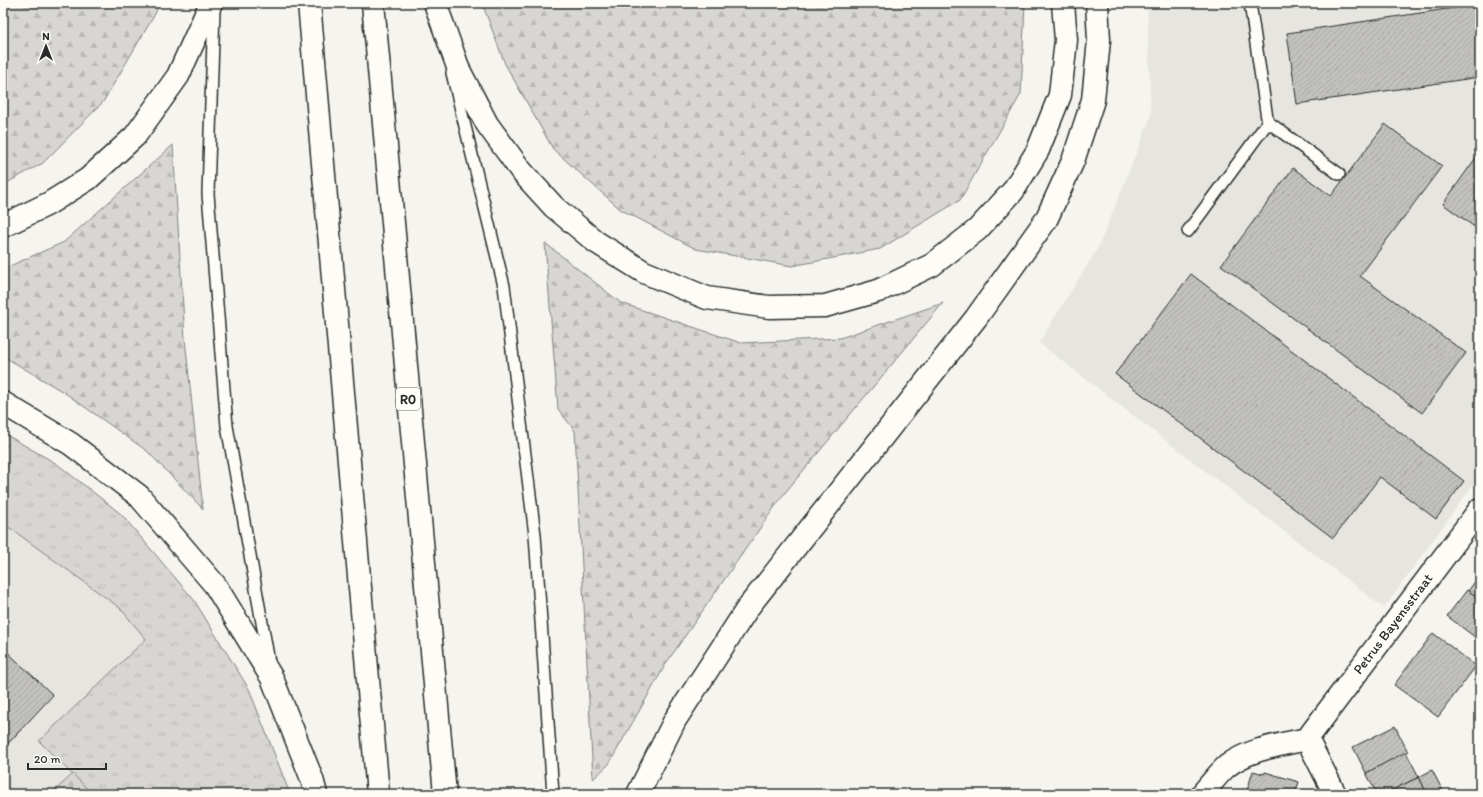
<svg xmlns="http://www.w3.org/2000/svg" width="1483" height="797" font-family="Itim,sans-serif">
<defs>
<pattern id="grass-tufts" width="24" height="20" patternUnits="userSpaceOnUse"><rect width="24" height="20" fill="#d7d6d2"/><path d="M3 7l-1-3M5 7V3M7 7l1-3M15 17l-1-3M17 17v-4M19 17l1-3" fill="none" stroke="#b9b8b4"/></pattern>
<pattern id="forest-firs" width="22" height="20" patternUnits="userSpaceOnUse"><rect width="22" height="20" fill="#d7d6d2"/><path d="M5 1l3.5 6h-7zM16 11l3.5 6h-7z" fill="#b9b8b4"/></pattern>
<pattern id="building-hatch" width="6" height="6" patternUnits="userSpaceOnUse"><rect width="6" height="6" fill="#c2c1be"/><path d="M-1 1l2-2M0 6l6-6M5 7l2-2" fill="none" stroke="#a7a6a3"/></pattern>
</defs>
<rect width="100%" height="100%" fill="#f5f4ef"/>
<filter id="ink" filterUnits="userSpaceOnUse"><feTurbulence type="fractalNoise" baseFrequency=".025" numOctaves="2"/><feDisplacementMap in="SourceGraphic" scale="8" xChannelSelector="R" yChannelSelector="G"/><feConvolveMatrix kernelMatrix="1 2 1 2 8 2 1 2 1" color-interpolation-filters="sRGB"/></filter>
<g filter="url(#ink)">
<g fill="#e6e5e0">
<path d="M1147,3H1480V475L1384,608L1039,343L1099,246L1151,117Z"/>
<path d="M3,523L120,608L146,639L39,741L73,774L51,794H3Z"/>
</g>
<path fill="url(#grass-tufts)" stroke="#81807e" d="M3,433L57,464L121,514L194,600L249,689L290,794H92L39,741L146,639L120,608L3,523Z"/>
<g fill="url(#forest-firs)" stroke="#81807e">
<path d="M3,3H160L155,14L103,102L43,163L3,185Z"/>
<path d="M482,3H1025L1021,94L960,200L880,249L792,266L696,249L620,209L553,149L505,64Z"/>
<path d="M173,145L185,339L203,509L147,451L65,393L3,356V269L64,242Z"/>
<path d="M545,243L621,303L741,343L840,338L943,303L783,495L667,662L609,764L593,779L575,431L558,409Z"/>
<path d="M73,774L92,794H51Z"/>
</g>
<g fill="url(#building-hatch)" stroke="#2b2b2b">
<path d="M1480,4V77L1297,104L1287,33Z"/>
<path d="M1385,124L1442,166L1360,276L1466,353L1422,413L1221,265L1293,168L1331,196Z"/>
<path d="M1480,152V231L1443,204Z"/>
<path d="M1191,274L1464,481L1436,519L1380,477L1333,538L1115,374Z"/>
<path d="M1480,575V599L1468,591Z"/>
<path d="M1467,590L1480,599V641L1447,616Z"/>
<path d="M1433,633L1476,666L1438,717L1394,685Z"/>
<path d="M3,648L53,695L3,749Z"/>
<path d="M1395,726L1408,752L1366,773L1353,747Z"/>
<path d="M1406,752L1419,777L1384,794H1377L1366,773Z"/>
<path d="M1432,770L1444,793L1442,794H1427L1419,777Z"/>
<path d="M1253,771L1264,774L1265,772L1299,782L1295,794H1246Z"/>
<path d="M1419,777L1427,794H1384Z"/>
</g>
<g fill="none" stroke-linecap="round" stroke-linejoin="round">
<defs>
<g id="service">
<path d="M1250,3L1268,125"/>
<path d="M214,10L208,194L227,426L269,662"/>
<path d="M452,73L504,286L535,535L553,794"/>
<path d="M1188,231L1268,122L1339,174"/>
</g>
<g id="minor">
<path d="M1307,739L1335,794"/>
<path d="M1202,794C1210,785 1218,774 1227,766C1249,749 1280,745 1307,739L1480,509"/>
</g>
<g id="motorway">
<path d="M309,3L378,794"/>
<path d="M373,3L445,794"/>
<path d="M435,3L459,70L487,124L522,172L554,207L596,242L644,272L707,298L769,307L825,306L878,291L932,265L977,230L1013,191L1038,150L1060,95L1066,40L1063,3"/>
<path d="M3,226L48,204L88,179L135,136L178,76L211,3"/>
<path d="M3,403L71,444L139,496L215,585L272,678L312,779L316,794"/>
<path d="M638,794L675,720L749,606L976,318L1046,220L1073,161L1093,100L1099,40L1097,3"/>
</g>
</defs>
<use href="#service" stroke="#2b2b2b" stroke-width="14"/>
<use href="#minor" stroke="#2b2b2b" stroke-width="25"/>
<use href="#motorway" stroke="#2b2b2b" stroke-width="25"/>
<use href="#service" stroke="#fdfcf7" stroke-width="11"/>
<use href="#minor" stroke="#fdfcf7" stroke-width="22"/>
<use href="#motorway" stroke="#fdfcf7" stroke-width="22"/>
</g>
</g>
<g text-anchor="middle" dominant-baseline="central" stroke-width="3.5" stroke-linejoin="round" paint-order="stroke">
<rect fill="#fdfcf7" stroke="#6a6a68" stroke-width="1" x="396" y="388" width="24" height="22" rx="3"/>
<g font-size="13" font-weight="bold" fill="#2b2b2b">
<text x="408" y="399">R0</text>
</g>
<g font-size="14" fill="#2b2b2b" stroke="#fdfcf7">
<text transform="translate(1393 624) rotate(-53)">Petrus Bayensstraat</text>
</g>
</g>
<rect width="1483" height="797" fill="none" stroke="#fdfcf7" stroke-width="16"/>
<rect x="8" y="8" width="1467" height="781" fill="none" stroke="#2b2b2b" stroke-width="1.5" filter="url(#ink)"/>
<g transform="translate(46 46)" stroke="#fdfcf7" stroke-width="3" paint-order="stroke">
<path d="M0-3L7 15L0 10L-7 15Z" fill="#2b2b2b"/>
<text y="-6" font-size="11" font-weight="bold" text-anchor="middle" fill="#2b2b2b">N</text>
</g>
<path d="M28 763v6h78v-6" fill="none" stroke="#2b2b2b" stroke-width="2"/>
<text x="34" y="763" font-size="12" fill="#2b2b2b" stroke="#fdfcf7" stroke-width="3" paint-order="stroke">20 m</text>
</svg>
